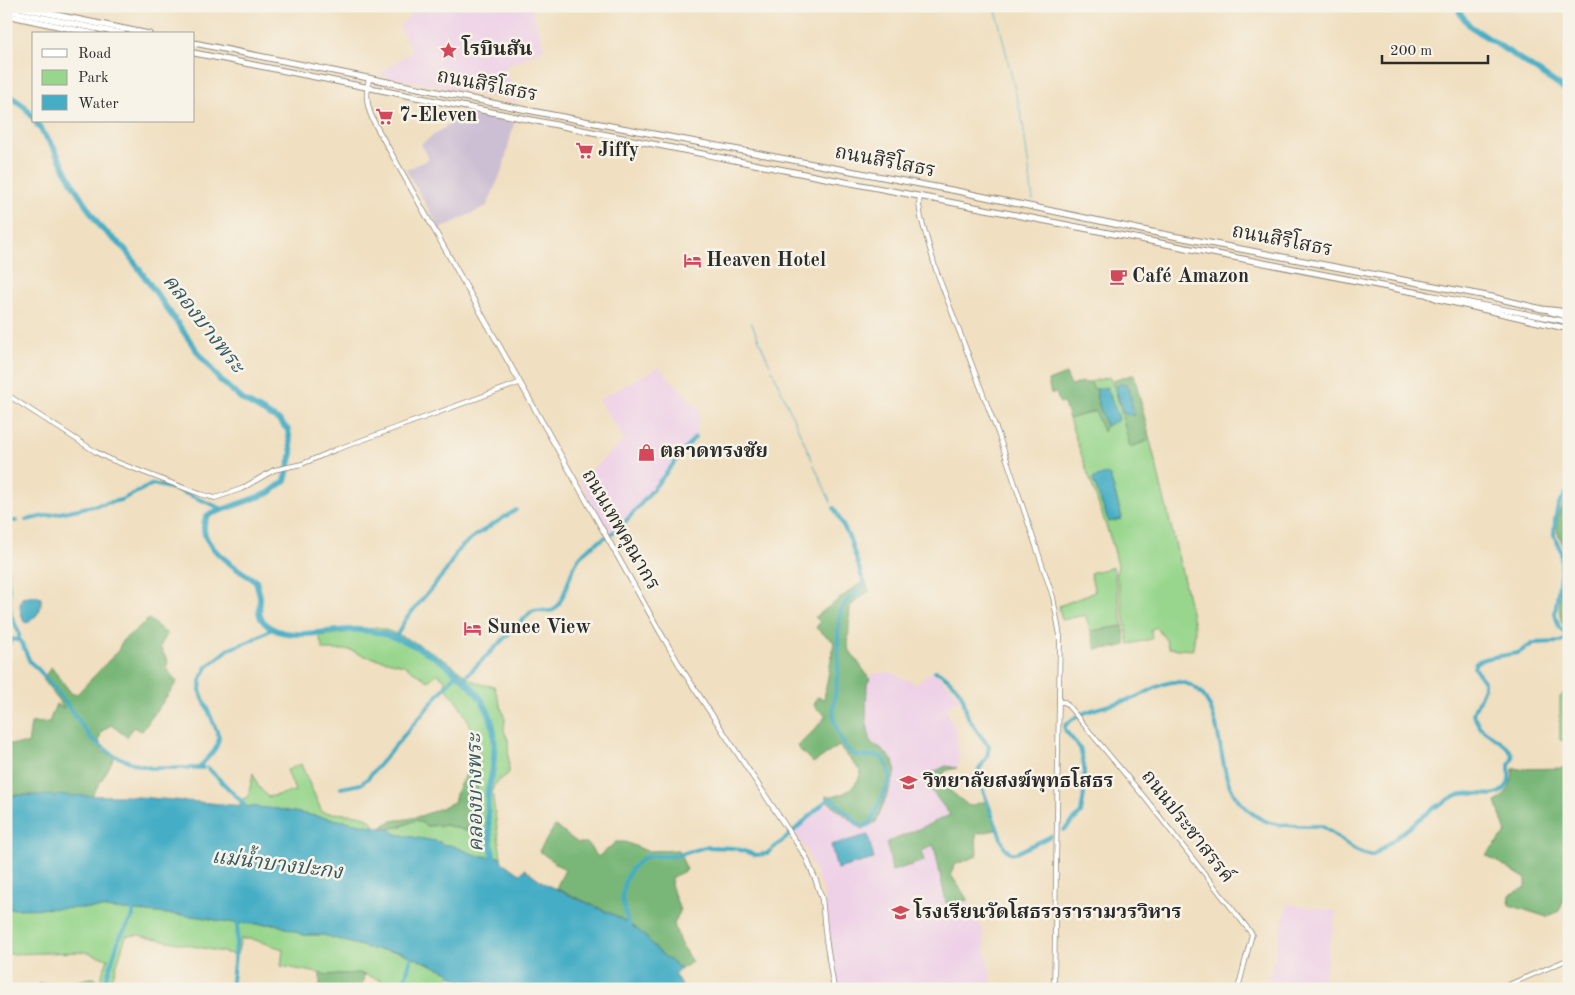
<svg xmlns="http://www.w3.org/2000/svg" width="1575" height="995" font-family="'Old Standard TT','Noto Serif Thai',serif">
<rect width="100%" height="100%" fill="#f7f3e8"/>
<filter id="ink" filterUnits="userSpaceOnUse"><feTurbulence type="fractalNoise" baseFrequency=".02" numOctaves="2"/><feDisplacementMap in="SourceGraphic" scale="10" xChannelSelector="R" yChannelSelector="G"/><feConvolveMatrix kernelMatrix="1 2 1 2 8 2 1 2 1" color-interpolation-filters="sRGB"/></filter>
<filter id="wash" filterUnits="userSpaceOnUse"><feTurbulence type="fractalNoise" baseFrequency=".0096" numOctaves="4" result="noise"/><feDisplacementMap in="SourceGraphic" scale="20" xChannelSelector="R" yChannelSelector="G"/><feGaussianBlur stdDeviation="1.12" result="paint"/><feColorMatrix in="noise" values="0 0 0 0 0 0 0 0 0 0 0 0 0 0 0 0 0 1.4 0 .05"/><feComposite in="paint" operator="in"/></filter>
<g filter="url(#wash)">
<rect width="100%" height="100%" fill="#f0dfc0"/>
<g fill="#eed0e7">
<path d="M420,6H534L531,8L545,49L505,67L519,102L379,75L412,51L399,26Z"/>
<path d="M659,367L700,410L696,434L623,529L610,537L578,478L597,465L625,439L598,400Z"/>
<path d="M933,671L961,698L946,708L957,733L959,761L957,768L946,766L923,778L950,815L887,842L892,871L924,861L922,851L934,844L946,903L968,900L980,922L983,931L985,948L993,985L988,986L989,989H837L828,937L824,892L806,850L793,830L816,814L826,800L862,829L876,822L896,771L881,748L871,743L866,719L867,684L873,674L890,672L916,684Z"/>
<path d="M1287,904L1336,911L1322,989H1267Z"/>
</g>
<path fill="#ccbed3" d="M464,114L514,123L503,168L487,206L440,229L406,170L429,159L421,144Z"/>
<g fill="#97d68c" stroke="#61805c" fill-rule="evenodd">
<path d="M1109,377L1118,396L1130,447L1150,440L1180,563L1195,630L1193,650L1168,648L1166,640L1156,627L1151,630L1152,639L1129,644L1116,573L1118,566L1113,546L1069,419L1095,411L1094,389L1090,382ZM1110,476L1122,517L1121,519L1108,520L1093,480L1094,478Z"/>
<path d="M1113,567L1123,626L1091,631L1085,615L1062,620L1059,606L1095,592L1090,573Z"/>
<path d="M376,627C402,634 424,647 447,661C465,673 470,685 494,686L505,719L504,731L508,739L509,773L494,785L492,791L501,857L479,856L450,845H443L440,842L396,834L389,829L402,826L416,820L427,826L446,825L467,831L473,817L480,768V756L469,722L455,698L445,688V679L437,674L428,681L404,665L361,655L350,650H323L319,636L361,631Z"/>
<path d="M1569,688V741L1560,740V697Z"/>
<path d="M301,764L322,812C333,814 360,813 368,818C371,820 373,824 376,827L277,809L239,806L242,799L248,797L253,773L258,786L268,797L295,791L287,770Z"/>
<path d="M28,908H103L202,917L223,922L253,924H275L304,935H323L372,949L400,952L449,972L450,976L442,984L435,985L433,989H425L416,985L414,989H396L378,979L359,973L329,975L281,966L283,949L252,939H241L237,955L138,935L126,936L109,989H106L99,983L108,959L85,952L6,954V909Z"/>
</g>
<g fill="#79b778" stroke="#527152">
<path d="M1066,374L1071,386L1082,382L1085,383L1090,382L1094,389H1097V399L1106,426L1103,432L1095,411L1069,419L1064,404L1059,402L1056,392L1051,394L1048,381Z"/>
<path d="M1134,374L1150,440L1130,447L1113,381Z"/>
<path d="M1569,495V633C1549,614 1567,577 1565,554C1564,541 1555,534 1557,520C1559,511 1564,502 1569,495Z"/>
<path d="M865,580L869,591L850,606L848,648L870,679L867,684L866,719L871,743L881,748L893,761L896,772L876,822L862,829L826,800V796C843,797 856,789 861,772L839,746L813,763L797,747L816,728L826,716L814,706L817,697L824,699L834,642L816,628L820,622L815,617Z"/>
<path d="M149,619L167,634L160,647L168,662L166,668L177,682L142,731L133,727L127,737L111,725L102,731L99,739L102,751L115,757L92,796L6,795V744H28L31,723L49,722L56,704L64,708L43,679L51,667L72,694H77L118,651L122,641Z"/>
<path d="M1123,626L1126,645L1114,648L1096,649L1091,631Z"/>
<path d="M946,766L957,768L945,771L942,784L969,806L986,801L996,830L976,834L977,856L954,865L951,875L968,900L946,903L934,845L922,851L924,861L892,871L887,842L891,841L950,815L922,778Z"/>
<path d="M480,768L473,817L467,831L446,825L427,826L416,820C404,825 394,830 382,827C393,818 399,821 412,818C427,815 440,808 454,802L458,788L465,775Z"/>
<path d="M1569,768V891L1559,911L1547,917L1509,905L1510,895L1526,887V879L1486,855L1506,833L1496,802C1508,793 1513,783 1513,769Z"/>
<path d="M555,826L578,843H587L598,857L616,842H625L647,851L678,850L687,870L672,877L671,885L680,911L674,924L680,943L692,962L681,969L659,952L642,933L618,917L556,888L565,870L539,851Z"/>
<path d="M359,973L364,975L362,989H320V974L329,975Z"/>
<path d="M89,978H95L106,989H37L38,984L74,982Z"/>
</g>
<g fill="#45adc5" stroke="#386c78">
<path d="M1120,384H1126L1129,388L1134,415L1124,414L1116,390L1117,386Z"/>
<path d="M1107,387L1119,418L1117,421L1106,426L1097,399V389Z"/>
<path d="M1106,474L1110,476L1122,518L1121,519L1109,522L1108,520L1093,480L1094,478Z"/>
<path d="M36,596L41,598C42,611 38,615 28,623L24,622C21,615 18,605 22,598Z"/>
<path d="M6,795L126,796L257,807L277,809L389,829L396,834L440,842L443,845H450L479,856L501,857L502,862L520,874L525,869L547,885L618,917L642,933L659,952L681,969L674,974L684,989H507L479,981H462L450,976L449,972L400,952L372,949L323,935H304L275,924H253L223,922L201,917L103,908L6,909Z"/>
<path d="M868,835L874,859L837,869L831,845Z"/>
</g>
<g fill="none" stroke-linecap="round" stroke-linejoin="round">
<g stroke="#45adc5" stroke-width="1">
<path d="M995,6L1023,124L1033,200"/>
<path d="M751,322L770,365"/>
<path d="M772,370L812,460"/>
<path d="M814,465L831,503"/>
</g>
<g stroke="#45adc5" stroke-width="4">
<path d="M26,520L121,500L153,484L177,490L223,509"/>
<path d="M6,526L11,521H16"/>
<path d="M6,554L11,615L19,633V640"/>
<path d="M396,637L405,620L446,571L458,550L473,537L516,510"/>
<path d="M1568,637L1559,627L1555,614L1561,568V551L1554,535L1555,519L1558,506L1569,489"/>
<path d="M6,648L12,639L21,641L30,662L39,670L66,703L91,738L113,755L138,765L151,768H203"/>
<path d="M935,671C944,673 960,689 963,698C965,704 965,710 968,717C974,727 981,737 989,746L987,757L978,771L979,780L1005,849L1011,853H1016L1051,836"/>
<path d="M463,679L531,612C541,607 550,615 556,608C568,594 568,571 580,557C591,542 610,538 622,525C648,498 671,466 695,437"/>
<path d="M199,768C207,757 219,750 219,736L200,691L201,678L207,667L229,649L250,641L272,629"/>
<path d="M208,768L243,803L245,811"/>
<path d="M341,788L361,784L368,778L456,674"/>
<path d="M1064,830L1081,813L1084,794V765L1080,748L1065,730V726C1080,709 1111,706 1131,699C1146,695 1158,683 1173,682C1223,679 1216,756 1230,786C1237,802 1252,816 1268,822C1282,827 1307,826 1321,826C1339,835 1352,855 1373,855C1402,836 1426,808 1458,795C1470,790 1491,799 1500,792C1512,784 1509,778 1509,765C1523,749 1488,736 1481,728C1477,724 1475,718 1473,713L1484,688V681L1474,668L1476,662L1488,658L1518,653L1534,643L1561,642L1569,637"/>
<path d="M629,927L622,898L625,881L632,868L643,858L651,856H675L705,847L734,848L756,855L766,854L785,839L828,799L833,800L860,825L865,826L870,824L890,779V772L882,757C873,754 862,759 853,754C843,748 835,727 834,717C832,704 837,685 838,671C839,652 835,623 843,606C848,597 860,594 864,584L850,539L834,508"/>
<path d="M103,989L119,939L133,916V907"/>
<path d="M231,989L239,919"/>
<path d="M402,989L412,955"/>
</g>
<g stroke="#45adc5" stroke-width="6">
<path d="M1458,6L1460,13L1470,26L1569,92"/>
<path d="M6,93L25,107L34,119"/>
<path d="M35,121L54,148L74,186L100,227L125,249L200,355L221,381L243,400L280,421L288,430L292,453L285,481L269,493L208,515C206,518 204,523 204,526C201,547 241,572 256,581C257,586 259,591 260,596C261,605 256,613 263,621C283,646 334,627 361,630C406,633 472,672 489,714C497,733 495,754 492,774C491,780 488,786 488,792C486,816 491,841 494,864"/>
</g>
</g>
</g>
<g filter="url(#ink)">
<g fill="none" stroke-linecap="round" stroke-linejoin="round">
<defs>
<g id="minor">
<path d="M920,196L919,204L921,218L936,270L999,436L1053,597L1060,636L1054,989"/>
<path d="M6,394L96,452L109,459L200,494L215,498L221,496L241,489L274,470L302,464L335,450L519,383"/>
<path d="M1059,702H1065L1145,798L1252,934L1238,989"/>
<path d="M1499,989L1569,959"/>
</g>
<g id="major">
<path d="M369,78C365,97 367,109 376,126L659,630L683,671L806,857L816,881L822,899L826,939L834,989"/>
<path d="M1430,295L1569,322"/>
<path d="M1550,312L1569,317"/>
</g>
<g id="highway">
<path d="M13,6L149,34"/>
<path d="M6,10L123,34"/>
<path d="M6,15L95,34"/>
<path d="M194,43L547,114L957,191L1152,232L1492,297L1542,309L1569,312"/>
<path d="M194,53L789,171L1403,290L1425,294L1438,299L1569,329"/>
</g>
</defs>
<use href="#minor" stroke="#8e8576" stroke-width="5.5"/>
<use href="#major" stroke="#8e8576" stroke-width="6"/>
<use href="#highway" stroke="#8e8576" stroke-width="7"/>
<use href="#minor" stroke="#fff" stroke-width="4"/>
<use href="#major" stroke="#fff" stroke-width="4.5"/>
<use href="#highway" stroke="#fff" stroke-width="5"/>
</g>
</g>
<defs>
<symbol id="sight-bare" viewBox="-9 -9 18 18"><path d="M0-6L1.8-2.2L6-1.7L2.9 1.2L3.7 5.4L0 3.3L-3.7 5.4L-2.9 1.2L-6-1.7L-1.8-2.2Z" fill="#d1495b" stroke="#f7f3e8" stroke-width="2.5" paint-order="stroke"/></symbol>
<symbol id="supermarket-bare" viewBox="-9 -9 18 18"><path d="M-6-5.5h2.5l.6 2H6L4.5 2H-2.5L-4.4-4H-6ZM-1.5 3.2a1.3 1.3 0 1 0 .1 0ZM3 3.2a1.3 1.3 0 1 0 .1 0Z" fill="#d1495b" stroke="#f7f3e8" stroke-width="2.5" paint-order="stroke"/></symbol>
<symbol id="hotel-bare" viewBox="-9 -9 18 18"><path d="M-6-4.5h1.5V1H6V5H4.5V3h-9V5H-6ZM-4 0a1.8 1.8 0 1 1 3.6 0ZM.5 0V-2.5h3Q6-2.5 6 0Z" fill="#d1495b" stroke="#f7f3e8" stroke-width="2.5" paint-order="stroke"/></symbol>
<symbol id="cafe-bare" viewBox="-9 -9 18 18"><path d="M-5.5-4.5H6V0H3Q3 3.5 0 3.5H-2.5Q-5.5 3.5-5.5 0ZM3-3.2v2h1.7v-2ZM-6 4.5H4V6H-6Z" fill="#d1495b" stroke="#f7f3e8" stroke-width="2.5" paint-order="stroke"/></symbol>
<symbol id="shop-bare" viewBox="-9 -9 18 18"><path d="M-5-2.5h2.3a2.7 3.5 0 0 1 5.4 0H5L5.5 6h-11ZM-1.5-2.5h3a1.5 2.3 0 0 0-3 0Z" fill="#d1495b" stroke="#f7f3e8" stroke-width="2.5" paint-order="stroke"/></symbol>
<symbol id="university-bare" viewBox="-9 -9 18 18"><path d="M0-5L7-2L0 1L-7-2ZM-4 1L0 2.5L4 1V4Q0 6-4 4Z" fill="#d1495b" stroke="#f7f3e8" stroke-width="2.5" paint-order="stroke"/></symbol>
<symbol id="school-bare" viewBox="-9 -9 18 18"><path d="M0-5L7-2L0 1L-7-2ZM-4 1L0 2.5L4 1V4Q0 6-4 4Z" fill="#d1495b" stroke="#f7f3e8" stroke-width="2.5" paint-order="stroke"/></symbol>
</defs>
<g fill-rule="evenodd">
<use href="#sight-bare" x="436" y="38" width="25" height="25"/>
<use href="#supermarket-bare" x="372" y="104" width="25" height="25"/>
<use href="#supermarket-bare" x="572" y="138" width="25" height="25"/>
<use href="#hotel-bare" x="680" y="248" width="25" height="25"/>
<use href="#cafe-bare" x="1106" y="264" width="25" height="25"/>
<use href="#shop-bare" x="634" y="440" width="25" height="25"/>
<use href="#hotel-bare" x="460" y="616" width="25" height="25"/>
<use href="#university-bare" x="896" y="770" width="25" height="25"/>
<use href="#school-bare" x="888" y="900" width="25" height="25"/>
</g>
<g text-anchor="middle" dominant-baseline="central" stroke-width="5" stroke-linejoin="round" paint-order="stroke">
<g font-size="20" font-weight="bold" fill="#2b2b2b" stroke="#f7f3e8" text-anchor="start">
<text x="462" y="50">โรบินสัน</text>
<text x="399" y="116">7-Eleven</text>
<text x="598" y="151">Jiffy</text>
<text x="706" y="261">Heaven Hotel</text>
<text x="1132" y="277">Café Amazon</text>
<text x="660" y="452">ตลาดทรงชัย</text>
<text x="487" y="628">Sunee View</text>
<text x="923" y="782">วิทยาลัยสงฆ์พุทธโสธร</text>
<text x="914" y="913">โรงเรียนวัดโสธรวรารามวรวิหาร</text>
</g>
<g font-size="20" fill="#2b2b2b" stroke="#f7f3e8">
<text transform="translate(487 86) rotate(11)">ถนนสิริโสธร</text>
<text transform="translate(885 162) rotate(11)">ถนนสิริโสธร</text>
<text transform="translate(1282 241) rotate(11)">ถนนสิริโสธร</text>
<text transform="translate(620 530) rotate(60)">ถนนเทพคุณากร</text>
<text transform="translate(1187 827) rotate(52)">ถนนประชาสรรค์</text>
</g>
<g font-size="21" font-style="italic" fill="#345861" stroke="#f7f3e8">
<text transform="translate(203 324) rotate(52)">คลองบางพระ</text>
<text transform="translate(476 793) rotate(-91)">คลองบางพระ</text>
<text transform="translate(277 865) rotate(7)">แม่น้ำบางปะกง</text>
</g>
</g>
<rect width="1575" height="995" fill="none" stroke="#f7f3e8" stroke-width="25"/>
<rect x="32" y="32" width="162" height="90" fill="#f7f3e8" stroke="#a5a39c"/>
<rect x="42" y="49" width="25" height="8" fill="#ffffff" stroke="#a5a39c"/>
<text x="78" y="58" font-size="15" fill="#2b2b2b">Road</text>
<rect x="42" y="70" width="25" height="15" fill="#97d68c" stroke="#a5a39c"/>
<text x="78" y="82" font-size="15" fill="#2b2b2b">Park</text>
<rect x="42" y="95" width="25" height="15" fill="#45adc5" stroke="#a5a39c"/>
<text x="78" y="108" font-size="15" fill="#2b2b2b">Water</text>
<path d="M1382 55v8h106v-8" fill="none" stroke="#2b2b2b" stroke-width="2.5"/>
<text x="1390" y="55" font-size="15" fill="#2b2b2b" stroke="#f7f3e8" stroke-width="4" paint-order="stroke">200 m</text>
</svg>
